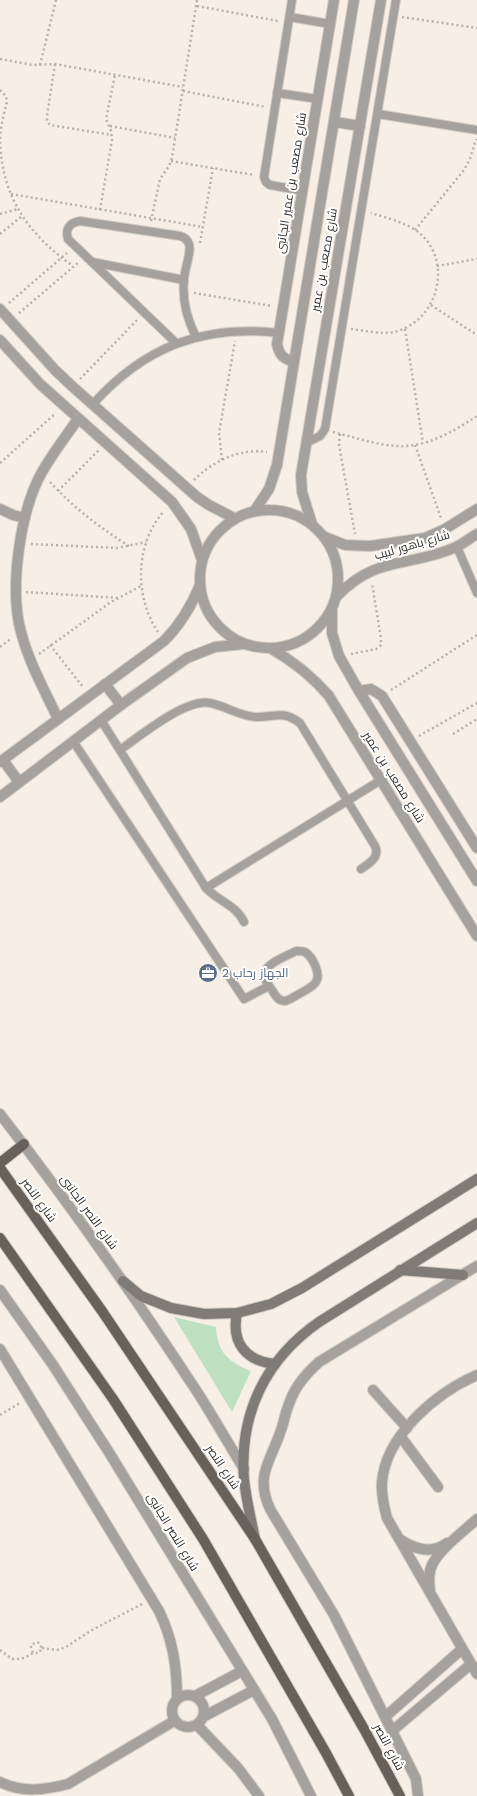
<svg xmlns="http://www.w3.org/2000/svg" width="477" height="1796" font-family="'Work Sans',Cairo,sans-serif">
<rect width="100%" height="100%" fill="#f7efe5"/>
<path fill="#bfdfc1" d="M174,1317L216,1327C217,1352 228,1362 251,1371L232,1412Z"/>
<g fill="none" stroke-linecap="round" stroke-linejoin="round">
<defs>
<g id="service">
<path d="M292,0L264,177L266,182L270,185L303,191"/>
<path d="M290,17L330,24"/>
<path d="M277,93L318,99"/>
<path d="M378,114L477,130"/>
<path d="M92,262L184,280"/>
<path d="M176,343L68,239C65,229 69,223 80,221L180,236C184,237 187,239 189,244C192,252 184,270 184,280C182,300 187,319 196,337"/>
<path d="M93,404C144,347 203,324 279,333"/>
<path d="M306,443L320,436L325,429L396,0"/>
<path d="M457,547L477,593"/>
<path d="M101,720L206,888C218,901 236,905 244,922"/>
<path d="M73,741L244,999L269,986"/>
<path d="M120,750C140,736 186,698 210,703C226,706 239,716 256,717C275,717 283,710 300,723L375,846C380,857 370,863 361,869"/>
<path d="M206,888L381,780"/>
<path d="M296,951C299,951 303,951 305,952C313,957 321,974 316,982C313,987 304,991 299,994C295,996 290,1000 285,1001C278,1001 275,995 272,990C269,986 265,981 264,976C263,964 287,956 296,951Z"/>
</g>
<g id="minor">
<path d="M335,122L360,126"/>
<path d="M0,309L55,370L73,387L197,497L209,505L234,518"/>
<path d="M0,340L40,384L172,502L191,529L202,560"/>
<path d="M294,361C283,360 279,354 277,344L334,0"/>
<path d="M0,509L13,515L25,518"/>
<circle cx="269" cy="579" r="69"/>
<path d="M255,510L269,489L277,465L354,0"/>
<path d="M312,524L302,492L301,475L381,0"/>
<path d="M325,537L345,545L370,546L425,538L445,529L477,509"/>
<path d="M336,597C377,554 410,568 456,547C463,544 470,538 477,534"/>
<path d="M332,609V633L339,656L359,691L477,881"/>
<path d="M270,648C293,661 312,676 329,696L477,936"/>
<path d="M105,684L121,705"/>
<path d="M359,691L371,689L382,696L477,848"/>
<path d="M58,719C45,691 29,663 21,632C9,589 20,511 42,472C53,453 66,436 78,419"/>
<path d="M3,760L19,782"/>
<path d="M0,762L164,641C180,625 191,607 200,585"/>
<path d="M0,797L121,705L187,658L215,647L244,644"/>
<path d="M0,1349L159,1611C173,1640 177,1667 177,1699"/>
<path d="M477,1375C436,1393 386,1435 382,1482C381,1495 384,1507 387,1518L477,1674"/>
<path d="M373,1390L407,1428"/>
<path d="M401,1437L438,1487"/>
<path d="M401,1540C416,1550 432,1554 447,1543"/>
<path d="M430,1591C429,1581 428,1572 433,1563C443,1546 463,1532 477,1519"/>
<circle cx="188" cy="1711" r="16"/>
<path d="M195,1696L242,1671"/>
<path d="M203,1717L254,1690"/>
<path d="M385,1717L462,1649"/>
<path d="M197,1725L238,1768L259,1796"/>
<path d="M392,1731L471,1664"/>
<path d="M0,1782C22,1793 45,1790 68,1784L174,1721"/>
<path d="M418,1796L416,1779L334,1615L270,1509C255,1476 270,1462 280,1433C284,1423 285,1413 289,1404C295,1386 306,1374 319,1362L477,1266"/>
</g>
<g id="tertiary">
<path d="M0,1114C67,1200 130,1290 190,1381C209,1409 226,1440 244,1469"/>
<path d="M0,1290L53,1365L110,1454L272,1719L311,1796"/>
</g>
<g id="secondary">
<path d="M400,1270L463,1275"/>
<path d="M123,1281L141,1296L171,1308L204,1314L237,1313L271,1304L302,1288L477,1179"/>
<path d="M237,1313C231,1342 245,1361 275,1364"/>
<path d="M255,1539C251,1519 246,1499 244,1479C239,1413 266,1359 319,1322L477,1223"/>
</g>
<g id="primary">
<path d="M0,1163L24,1144"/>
<path d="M0,1168L102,1311L255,1539L364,1729L400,1796"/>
<path d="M0,1238L113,1399L203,1539L326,1753L349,1796"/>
</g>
</defs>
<use href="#service" stroke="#d3ccc3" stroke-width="10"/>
<use href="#minor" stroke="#d3ccc3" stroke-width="12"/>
<use href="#tertiary" stroke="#d3ccc3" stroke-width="12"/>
<use href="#secondary" stroke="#d3ccc3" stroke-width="12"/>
<use href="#primary" stroke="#d3ccc3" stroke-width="12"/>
<g stroke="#b7b1a9" stroke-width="2.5" stroke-dasharray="2 3" stroke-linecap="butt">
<path d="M197,6L278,21"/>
<path d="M402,17L477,28"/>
<path d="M0,59L33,65L55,64L183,87"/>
<path d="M55,64L47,116V121L50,125L112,135"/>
<path d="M40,65L56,0"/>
<path d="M0,90L6,96L7,102C4,114 0,128 0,141C2,198 29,235 73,266"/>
<path d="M183,91L266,107"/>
<path d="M110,126L175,138"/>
<path d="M171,161L254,175"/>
<path d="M11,194L203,227"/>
<path d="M100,210L112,140L111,131L106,119L115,75"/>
<path d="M0,214L18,209"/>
<path d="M151,221L160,179L169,166L172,158L197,0"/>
<path d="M415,230L464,170L470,159L476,139"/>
<path d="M0,234L22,216"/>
<path d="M200,243L213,168"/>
<path d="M437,266L477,259"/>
<path d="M194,293L272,306"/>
<path d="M9,303L67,253"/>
<path d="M431,305L477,335"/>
<path d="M19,313L79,262"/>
<path d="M351,329C369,331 389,337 405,328C444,310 451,250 412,228C400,221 384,217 371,213"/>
<path d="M405,329L423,443"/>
<path d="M80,379L138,319"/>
<path d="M333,432C354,437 376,445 397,446C426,448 454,431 477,416"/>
<path d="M340,434L339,445L355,534"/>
<path d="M415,445L441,518"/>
<path d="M222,460L219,433L235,341"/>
<path d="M0,463L56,413"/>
<path d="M194,480C213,461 240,448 267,452"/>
<path d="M50,482C73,507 100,528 129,546"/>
<path d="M58,491L99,450"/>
<path d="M31,544L117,548L146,542"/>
<path d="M26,592L119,598"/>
<path d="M158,632C134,596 135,544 164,511"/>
<path d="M50,645L83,687"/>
<path d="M0,647L12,638"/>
<path d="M39,654L111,602L141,586"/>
<path d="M351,654L376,649L381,645V639L372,583"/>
<path d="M391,690L477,635"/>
<path d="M453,734L477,719"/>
<path d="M419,736L477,703"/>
<path d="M0,1415L20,1403"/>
<path d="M42,1648L57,1650L66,1647L92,1630L142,1604"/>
<path d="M0,1650L12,1659H18L24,1658L33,1653H39L42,1648L39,1643L37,1642L31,1645V1647L33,1653"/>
</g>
<use href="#service" stroke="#a5a19d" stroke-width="8"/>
<use href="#minor" stroke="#a5a19d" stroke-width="10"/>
<use href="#tertiary" stroke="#a5a19d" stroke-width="10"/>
<use href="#secondary" stroke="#817b76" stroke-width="10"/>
<use href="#primary" stroke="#67615a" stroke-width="10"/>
</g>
<defs>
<symbol id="office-disc" viewBox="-11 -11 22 22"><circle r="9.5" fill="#5c6f8a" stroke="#fff"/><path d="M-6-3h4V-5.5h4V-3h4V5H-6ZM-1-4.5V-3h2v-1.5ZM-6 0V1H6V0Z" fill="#fff"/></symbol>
</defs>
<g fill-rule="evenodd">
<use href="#office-disc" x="197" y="962" width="22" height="22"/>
</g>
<g text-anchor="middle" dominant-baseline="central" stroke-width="4" stroke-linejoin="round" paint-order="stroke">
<g font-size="12" fill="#302d29" stroke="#fff">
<text transform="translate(291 183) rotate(-81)">شارع مصعب بن عمير الجانبى</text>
<text transform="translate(324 260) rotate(-80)">شارع مصعب بن عمير</text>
<text transform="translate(412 545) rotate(-16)">شارع باهور لبيب</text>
<text transform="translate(394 777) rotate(58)">شارع مصعب بن عمير</text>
<text transform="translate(39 1200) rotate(54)">شارع النصر</text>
<text transform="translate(89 1212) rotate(54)">شارع النصر الجانبى</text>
<text transform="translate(223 1467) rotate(56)">شارع النصر</text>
<text transform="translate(173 1532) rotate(59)">شارع النصر الجانبى</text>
<text transform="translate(389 1747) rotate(62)">شارع النصر</text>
</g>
<g font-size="12" fill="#4e5e75" stroke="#fff" text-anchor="start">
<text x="222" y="973">الجهاز رحاب 2</text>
</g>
</g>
</svg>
